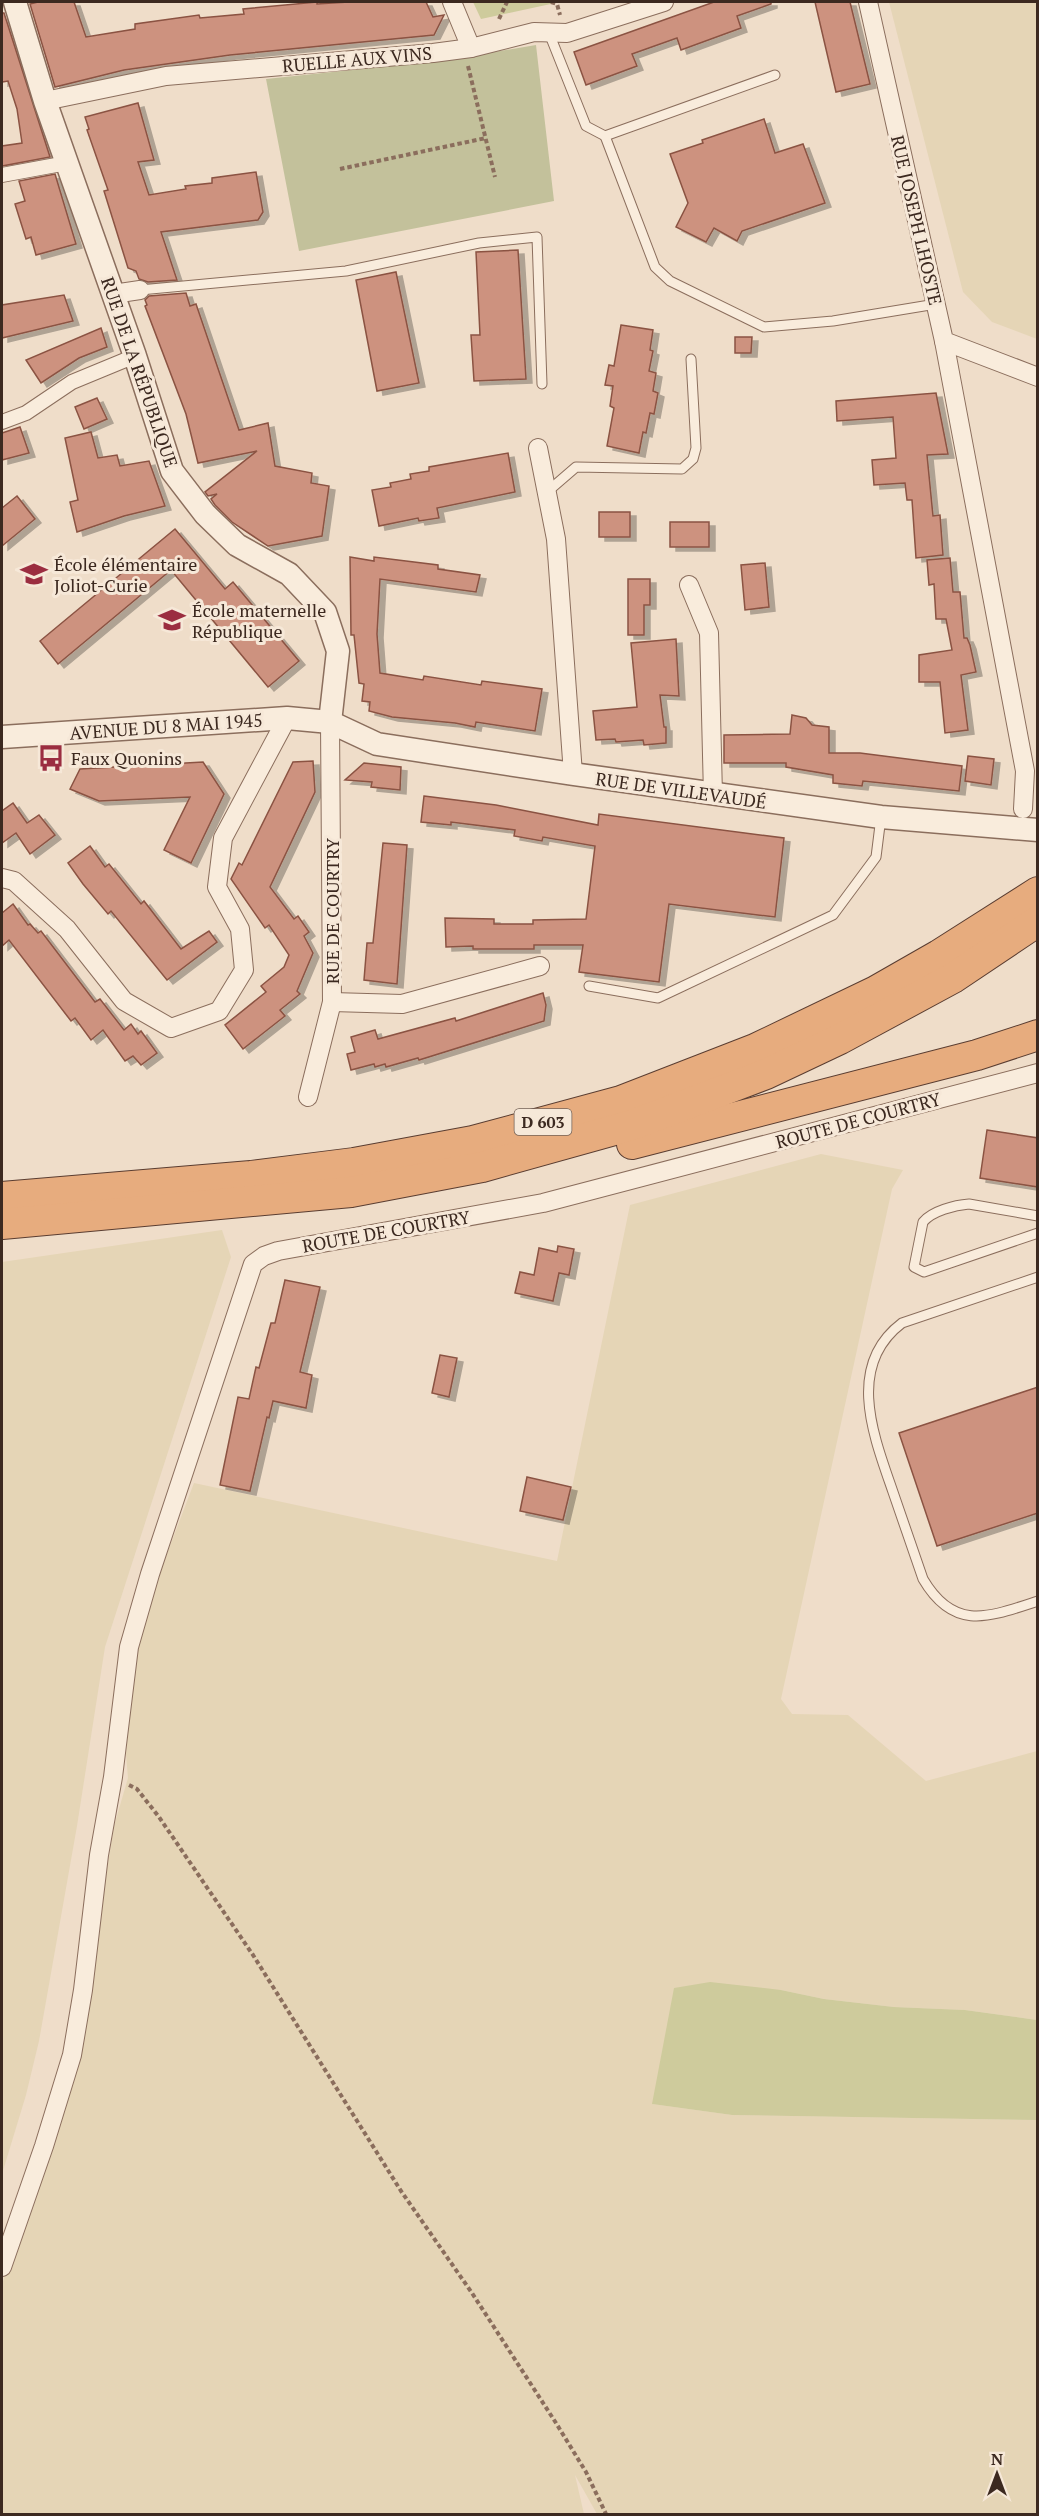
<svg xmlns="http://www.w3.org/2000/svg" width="1039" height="2516" font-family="'PT Serif',serif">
<defs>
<filter id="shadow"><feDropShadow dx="6" dy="4" stdDeviation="0" flood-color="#0004"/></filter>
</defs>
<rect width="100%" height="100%" fill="#efddc9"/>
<g fill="#e5d5b6">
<path d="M889,2H1037V339L992,322L963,292Z"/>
<path d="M821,1154L903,1170L892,1189L781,1699L792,1714L848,1715L926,1781L1037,1751V2020L965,2010L894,2007L824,1999L781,1990L652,2104L732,2115L1037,2120V2514H597L575,2475L584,2514H2V2284L64,2102L80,2037L114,1826L128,1778L126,1754L135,1650L147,1606L194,1483L557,1561L630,1205Z"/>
<path d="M222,1230L231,1257L105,1647L77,1826L39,2041L26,2095L2,2174V1262Z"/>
</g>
<g fill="#cecb9c">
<path d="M473,2H560L481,19Z"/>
<path d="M710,1982L781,1990L824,1999L894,2007L965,2010L1037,2020V2120L732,2115L652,2104L674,1988Z"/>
</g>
<path fill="#c3c19b" d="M536,45L554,201L299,251L266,79L446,60Z"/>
<g fill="#cd927f" stroke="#8b5343" stroke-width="1.5" filter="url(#shadow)">
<path d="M38,2H74L86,37L135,29V24L199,15L200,18L244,14L243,9L317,2V4L349,2H426L433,17L444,15L434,35L230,55L124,70L55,87L30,4Z"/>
<path d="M714,2H771V4L737,16L741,28L681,50L677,38L632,54L637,66L586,85L574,52Z"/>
<path d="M815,2H850L870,84L836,92Z"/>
<path d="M2,13H4L50,157L2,166V146L22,143L17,109L8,81L2,82Z"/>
<path d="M138,103L154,160L138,162L149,195L186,189L185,186L212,183V178L256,172L263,212L258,220L161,232L177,280L148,282L139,279L136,271L128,268L104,191L108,190L87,130L89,129L85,117Z"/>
<path d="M764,119L775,153L803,144L825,203L742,231L737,241L714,228L706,242L676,227L688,203L670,154L703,143L702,140Z"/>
<path d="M55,174L76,244L36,255L31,237L26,239L15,204L25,201L19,181Z"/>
<path d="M518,250L526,379L474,381L471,335H480L476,252Z"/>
<path d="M396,272L419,383L377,391L356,280Z"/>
<path d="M186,293L190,306L196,304L239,430L268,423L275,466L312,473L311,483L329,486L322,536L268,546L232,522L215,505L211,499L217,494L208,496L205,492L257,451L198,463L186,414L145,306L147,305L145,300L149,296Z"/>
<path d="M64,295L73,321L2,338V305Z"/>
<path d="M621,325L653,330L650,350L653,351L649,371L656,373L653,391L658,393L654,414L650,413L646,433L643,432L639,453L607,446L614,408L610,406L613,386L605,385L609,365L614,366Z"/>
<path d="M101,328L107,347L79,358L41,383L26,360Z"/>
<path d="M735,337H752L751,353H735Z"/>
<path d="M936,393L948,454L927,455L933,516L940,515L943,555L916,558L912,500H907L905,483L874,485L872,460L896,458L893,417L837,421L836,401Z"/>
<path d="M97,398L107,419L84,429L75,407Z"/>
<path d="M20,427L29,453L2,460V433Z"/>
<path d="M91,432L98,458L117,455L120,466L149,461L165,506L124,516L77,532L70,502L78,500L65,438Z"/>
<path d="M508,453L515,492L437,508L439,518L419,521L418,518L379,526L372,490L391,487L390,483L411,479L410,474L429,471V467Z"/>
<path d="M17,496L35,519L2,546V508Z"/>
<rect x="599" y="512" width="31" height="25"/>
<rect x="670" y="522" width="39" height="25"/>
<path d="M175,529L225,589L233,582L299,661L268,687L171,570L58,664L40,641Z"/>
<path d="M350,557L374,561V557L438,565V569L480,575L476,592L380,579L377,634L380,673L423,680L424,676L481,685L482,681L542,689L535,731L476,722L475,727L455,723L392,717L369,711L370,702L362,701L364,684L359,683L354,635H351Z"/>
<path d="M950,558L953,592H960L964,638H967L970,645L976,672L961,675L968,730L945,733L940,682H919V655L952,650L946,619H936L934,584L929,585L927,560Z"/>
<path d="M765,563L769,607L745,610L741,565Z"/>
<path d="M628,579H650V605H644V635H628Z"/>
<path d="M676,639L679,696L660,695L664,727H666V743L644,745L643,740L616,742L615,739L596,740L593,711L637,707L631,643Z"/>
<path d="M792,715L806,718L812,725L829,727V753H860L962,766L959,791L863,781L862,786L833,783V775L786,767V763H724V735L790,734Z"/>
<path d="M968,756L994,759L991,785L965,781Z"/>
<path d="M313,761L315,792L270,887L294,919L298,916L309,932L304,936L313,953L297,991L300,994L280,1010L285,1016L243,1049L225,1025L266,992L261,986L284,967L289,955L269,925L265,928L231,879L239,863L242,865L293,762Z"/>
<path d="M203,762L224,794L191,863L164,850L190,797L99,801L70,789L80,769Z"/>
<path d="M364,763L401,767L400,790L371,787L372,782L345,780Z"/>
<path d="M424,796L496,805L598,825L599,814L784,838L775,917L669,904L659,982L579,972L583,945H534V949H473V946L446,947L445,918L494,919V924H533V920L586,919L595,846L543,837L542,841L514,836L515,830L451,822V825L421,822Z"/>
<path d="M13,803L27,823L39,815L55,835L30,854L16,833L2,843V811Z"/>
<path d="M383,843L407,845L397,984L364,980L367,943H373Z"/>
<path d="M90,846L105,867L109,864L141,904L144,901L181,949L209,931L217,942L167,980L111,911L108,914L83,884L68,863Z"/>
<path d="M13,904L28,925L30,924L38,933L41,931L95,1002L100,999L124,1030L131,1024L138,1034L141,1031L157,1053L141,1065L133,1056L125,1061L103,1030L91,1040L75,1018L71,1021L9,940L2,946V913Z"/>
<path d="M543,993L546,1005L544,1021L419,1060L418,1058L386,1067L385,1064L375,1067L374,1064L351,1070L347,1054L355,1052L351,1037L375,1030L378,1039L455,1018L456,1021Z"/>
<path d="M987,1130L1038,1138V1187L980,1178Z"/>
<path d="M558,1246L574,1249L569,1275L559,1273L553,1301L515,1293L520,1272L534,1275L539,1248L557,1252Z"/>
<path d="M285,1280L320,1287L300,1372L312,1375L306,1408L273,1401L269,1418L267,1417L250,1491L220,1485L238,1397L249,1399L256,1367L259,1368L271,1323H275Z"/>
<path d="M440,1355L457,1358L449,1397L432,1393Z"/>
<path d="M1038,1387V1513L937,1546L899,1433Z"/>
<path d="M527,1477L571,1487L563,1520L520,1511Z"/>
</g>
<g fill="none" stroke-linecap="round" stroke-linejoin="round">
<defs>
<g id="service">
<path d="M549,33L586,126L605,136L775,75"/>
<path d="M605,136L655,267L670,281L764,327L833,321L936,304"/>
<path d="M140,290L346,271L479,243L537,237L542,384"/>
<path d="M547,492L576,467L682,469L693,459L696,448L691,359"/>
<path d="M589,986L658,998L833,915L876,857L881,817"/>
<path d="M1038,1216L969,1204C955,1205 932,1211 923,1222L914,1267L924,1272L1038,1233"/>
<path d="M1038,1277L902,1323C845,1366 874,1437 893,1492C903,1521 913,1550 923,1579C954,1632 989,1617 1038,1601"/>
</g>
<g id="pedestrian">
<path d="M2,175L67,163"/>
<path d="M2,422L26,413L72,382L135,356"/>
</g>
<g id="minor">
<path d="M452,2L471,48"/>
<path d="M868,2L944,341L1038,377"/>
<path d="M45,101L166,76L433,53L471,48L534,32L567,33L664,2"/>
<path d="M113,294L140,290"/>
<path d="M944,341L1025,771L1023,809"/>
<path d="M538,448L556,539L573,774"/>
<path d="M689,585L709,633L713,795"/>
<path d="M2,878L14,881L67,929L124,1001L171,1028L219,1011L244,970L240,929L217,887L223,838L287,718"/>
<path d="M332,1002L402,1004L540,966"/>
<path d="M308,1097L332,1002L330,722"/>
<path d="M2,2267L44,2146L72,2055L83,1990L99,1855L113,1777L129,1647L150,1574L253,1264L264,1256L278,1251L543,1203L1038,1073"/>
</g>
<g id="tertiary">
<path d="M15,2L45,101L135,356L172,471L205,514L237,545L289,574L325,612L338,651L330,722"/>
<path d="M2,737L287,718L330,722L377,744L573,774L881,817L1038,830"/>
</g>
<g id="trunk">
<path d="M632,1144L977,1055L1038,1035"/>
<path d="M2,1197L251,1176L354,1163L473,1141L621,1101L755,1049L876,991L939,955L1038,892"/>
<path d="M2,1224L351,1192L482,1167L632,1125L766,1074L840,1039L953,978L1038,921"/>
</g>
</defs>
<use href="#service" stroke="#8b6e5d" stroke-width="11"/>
<use href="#pedestrian" stroke="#8b6e5d" stroke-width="16"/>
<use href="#minor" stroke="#8b6e5d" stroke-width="20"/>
<use href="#tertiary" stroke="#8b6e5d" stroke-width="25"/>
<use href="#trunk" stroke="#5a3d31" stroke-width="32"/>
<g stroke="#8b6e5d" stroke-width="4" stroke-dasharray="4.5 3" stroke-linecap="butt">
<path d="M551,2L557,4L560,15"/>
<path d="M499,19L507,2"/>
<path d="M468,66L495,177"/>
<path d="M340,169L486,138"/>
<path d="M129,1785L137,1789L159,1817L253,1955L401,2191L472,2293L556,2423L586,2472L606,2514"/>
</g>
<use href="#service" stroke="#f9ecdc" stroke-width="9"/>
<use href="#pedestrian" stroke="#f9ecdc" stroke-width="14"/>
<use href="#minor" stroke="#f9ecdc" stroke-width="18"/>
<use href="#tertiary" stroke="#f9ecdc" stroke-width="22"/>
<use href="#trunk" stroke="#e7ac7e" stroke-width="30"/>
</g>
<defs>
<symbol id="school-bare" viewBox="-9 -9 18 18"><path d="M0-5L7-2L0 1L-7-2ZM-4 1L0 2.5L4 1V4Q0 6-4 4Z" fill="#9b2d40" stroke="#f6e8d8" stroke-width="2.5" paint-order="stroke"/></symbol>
<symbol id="bus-bare" viewBox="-9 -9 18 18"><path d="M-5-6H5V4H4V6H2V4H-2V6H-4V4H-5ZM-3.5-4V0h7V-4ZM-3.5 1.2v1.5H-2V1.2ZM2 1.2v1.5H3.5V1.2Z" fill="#9b2d40" stroke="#f6e8d8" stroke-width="2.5" paint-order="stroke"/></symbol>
</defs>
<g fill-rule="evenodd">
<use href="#school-bare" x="15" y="555" width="38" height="38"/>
<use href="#school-bare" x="153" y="601" width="38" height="38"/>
<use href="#bus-bare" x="32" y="739" width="38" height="38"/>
</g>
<g text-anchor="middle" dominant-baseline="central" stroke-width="6" stroke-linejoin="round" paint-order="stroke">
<rect fill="#f6e8d8" stroke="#746257" stroke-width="1.5" x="514.5" y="1109" width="57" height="26" rx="4.5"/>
<g font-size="16" font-weight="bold" fill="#3c2920">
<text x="543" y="1122">D 603</text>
</g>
<g font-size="18" fill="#3c2920" stroke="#f6e8d8">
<text transform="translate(357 59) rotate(-5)">RUELLE AUX VINS</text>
<text transform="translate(917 220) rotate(77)">RUE JOSEPH LHOSTE</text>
<text transform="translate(140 372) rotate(71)">RUE DE LA RÉPUBLIQUE</text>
<text transform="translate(166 726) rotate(-4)">AVENUE DU 8 MAI 1945</text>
<text transform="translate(681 790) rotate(8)">RUE DE VILLEVAUDÉ</text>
<text transform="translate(332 911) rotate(-90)">RUE DE COURTRY</text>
<text transform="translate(858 1120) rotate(-15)">ROUTE DE COURTRY</text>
<text transform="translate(386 1231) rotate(-10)">ROUTE DE COURTRY</text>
</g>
<g font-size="18" fill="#3c2920" stroke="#f6e8d8" text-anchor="start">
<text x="54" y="564">École élémentaire<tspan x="54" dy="21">Joliot-Curie</tspan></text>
<text x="192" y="610">École maternelle<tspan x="192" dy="21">République</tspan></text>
<text x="71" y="758">Faux Quonins</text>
</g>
</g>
<rect width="1039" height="2516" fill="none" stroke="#3c2920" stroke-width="6"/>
<g transform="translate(997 2474)" stroke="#f6e8d8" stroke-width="4.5" paint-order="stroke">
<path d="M0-4.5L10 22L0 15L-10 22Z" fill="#3c2920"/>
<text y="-9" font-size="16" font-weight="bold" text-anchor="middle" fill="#3c2920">N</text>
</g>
</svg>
